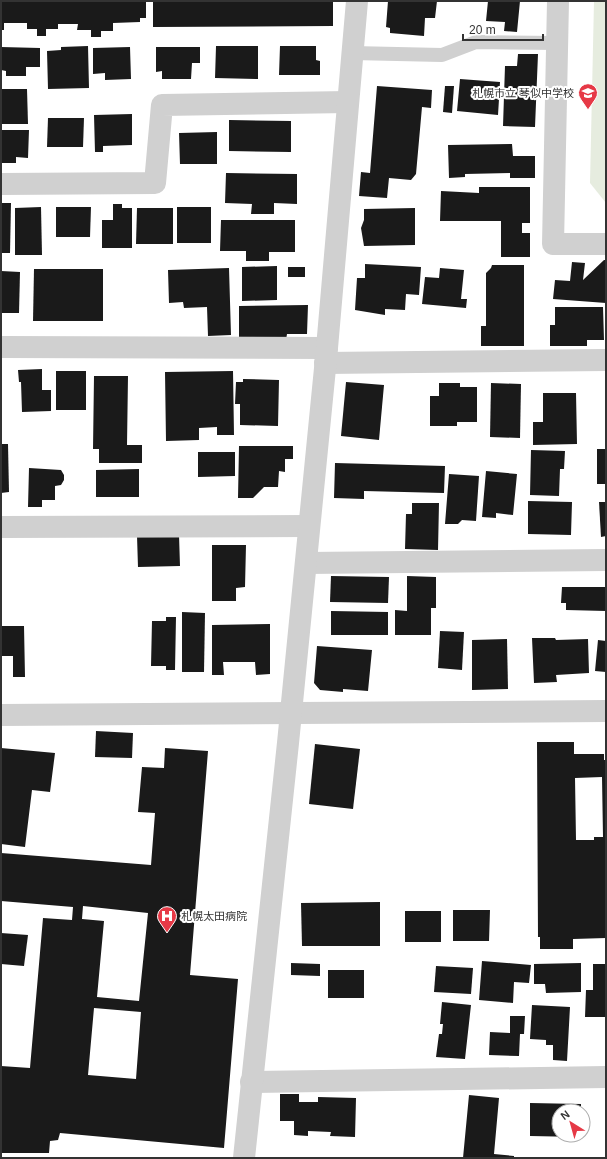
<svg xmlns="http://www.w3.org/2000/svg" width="607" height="1159" font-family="Helvetica,'Noto Sans JP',sans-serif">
<rect width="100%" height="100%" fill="#fff"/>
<path fill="#e6ecdf" d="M594,1H606V203L590,183Z"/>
<g fill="#1a1a1a" fill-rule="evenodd">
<path d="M1,1H146V18H140V22L113,23V31H101V37H91V30H77L78,24H58V29H46V36H37V29H27V23H4V30H1Z"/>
<path d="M153,1H333V26L153,27Z"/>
<path d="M388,1H437L435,18H425L424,36L390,33V28L386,27Z"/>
<path d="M488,1H520L517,32L504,31L505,22L486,21Z"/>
<path d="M88,46L89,88L48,89L47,51L61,50V47Z"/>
<path d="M216,46H258V79L215,78Z"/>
<path d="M280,46H316V60L320,61V75H279Z"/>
<path d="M1,47L40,48V67H26V76H6V71L1,70Z"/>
<path d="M130,47L131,79L105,80V73L93,74V48Z"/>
<path d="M156,47H200V63H192L191,79H162V71L156,72Z"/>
<path d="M518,54H538L535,127L503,126L505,66H517Z"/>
<path d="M460,79L500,82L498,115L457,111Z"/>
<path d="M377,86L432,90L431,108L422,107L416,174L411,180L389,178L387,198L359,196L361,172L370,173Z"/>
<path d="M445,86H454L452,113L443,112Z"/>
<path d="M1,89H27L28,124H2Z"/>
<path d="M132,114V145L103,146V152H95L94,115Z"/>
<path d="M48,118H84L83,147H47Z"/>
<path d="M229,120L291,121V152L229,151Z"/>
<path d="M1,130H29L28,158L16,157V163H1Z"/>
<path d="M217,132V164H180L179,133Z"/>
<path d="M512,144L513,156H535V178H510V173L465,174V177L449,178L448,145Z"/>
<path d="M226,173L297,174V204L274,203V214H251L252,204L225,203Z"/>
<path d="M479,187H530V223H522V233H530V257H501V221H440L441,191L479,193Z"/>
<path d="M1,203H11L10,253H1Z"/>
<path d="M113,204H122V208H132V248H102V220H113Z"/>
<path d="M41,207L42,255H15V208Z"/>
<path d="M56,207H91L90,237H56Z"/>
<rect x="177" y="207" width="34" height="36"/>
<path d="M137,208H173V244H136Z"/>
<path d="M415,208V245L364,246L361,228L364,220V209Z"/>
<path d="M221,220H295V252H269V261H246V251H220Z"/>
<path d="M604,260H606V303L553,299L555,280L570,281L572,262L585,263L583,280Z"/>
<path d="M365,264L421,267L419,295L406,294L405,310L385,309V315L355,310L357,278H365Z"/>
<path d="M492,265H524V346H481V326H486V273L491,268Z"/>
<path d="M277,266V300L242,301V267Z"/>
<rect x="288" y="267" width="17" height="10"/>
<path d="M229,268L231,335L208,336L207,307L184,308L183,302L169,303L168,270Z"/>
<path d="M440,268L464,270L461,299H467L466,308L422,304L425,277L439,278Z"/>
<path d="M34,269H103V321H33Z"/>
<path d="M1,271L20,272L19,313H1Z"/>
<path d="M308,305L307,334H287L286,340H239V306Z"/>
<path d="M555,307H603L604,340H587V346H550V325H555Z"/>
<path d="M42,369V390H51V411L22,412L21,382H19L18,370Z"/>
<rect x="56" y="371" width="30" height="39"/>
<path d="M233,371L234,435H217V427L199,428V440L166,441L165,372Z"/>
<path d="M94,376H128L127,445H142V463H99V449H93Z"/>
<path d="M243,379L279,380L278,426L240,425V404H235L236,382H243Z"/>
<path d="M346,382L384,385L379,440L341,436Z"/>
<path d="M439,383H460V387H477V422H457V426H430V396H439Z"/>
<path d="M491,383L521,384L520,438L490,437Z"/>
<path d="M543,393H576L577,444L533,445V422H543Z"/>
<path d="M1,444H8L9,492L1,493Z"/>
<path d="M239,446H293V459H285V472L279,471L278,487H264L253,498H238Z"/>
<rect x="597" y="449" width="9" height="35"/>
<path d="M531,450L565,451L564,469H560L559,496L530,495Z"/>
<path d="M198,452H235V476L198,477Z"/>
<path d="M335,463L445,466L444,493L364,491V499L334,498Z"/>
<path d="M29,468L61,470L64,475V480L61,485L55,486V500H42V507H28Z"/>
<path d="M139,469V497H96V470Z"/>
<path d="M486,471L517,474L513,515L496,513V518L482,517Z"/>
<path d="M449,474L479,476L476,521L462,520L458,524H445Z"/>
<path d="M528,501L572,502L571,535L528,534Z"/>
<path d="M599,502H606V536L601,537Z"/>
<path d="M412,503H439L438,550L405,549L406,514H412Z"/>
<path d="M179,535L180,566L138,567L137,536Z"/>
<path d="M212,545H246L245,587L236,588V601H212Z"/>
<path d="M331,576L389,577L388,603L330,602Z"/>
<path d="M407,576L436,577V608H431V635H395V610L407,611Z"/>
<path d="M562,587H606V611L566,610V603H561Z"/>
<path d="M331,611L388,612V635H331Z"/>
<path d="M182,612L205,613L204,672H182Z"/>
<path d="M166,617H176L175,670H166V666H151L152,621H166Z"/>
<path d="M270,624V674L256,675L255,662H223L224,675H212V625Z"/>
<path d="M1,626H24L25,677H13V656H1Z"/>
<path d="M440,631L464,632L462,670L438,668Z"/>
<path d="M532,638H555L556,640L588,639L589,673L556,675L557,682L534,683Z"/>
<path d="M507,639L508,689L472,690V640Z"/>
<path d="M598,640L606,641V672L595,671Z"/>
<path d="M317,646L372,650L368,691L343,689V692L320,690L314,683Z"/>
<path d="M96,731L133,733L132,758L95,757Z"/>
<path d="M537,742H574V754H604V760H606V938L573,939V949H540V937H538ZM602,777L603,837H594V840H576L575,778Z"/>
<path d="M315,744L360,749L353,809L309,804Z"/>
<path d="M1,748L55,753L50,792L32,790L25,847L1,844Z"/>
<path d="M165,748L208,751L190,975L238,979L224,1148L60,1133L58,1140L50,1141L49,1153H1V1066L30,1068L43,918L72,920L73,907L1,901V853L151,865L155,813L138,812L142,767L164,768ZM83,906L148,913L139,1001L97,997L104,921L82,919ZM94,1008L141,1012L136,1079L88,1075Z"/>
<path d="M380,902V946H302L301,903Z"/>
<path d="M453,910H490L489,941H453Z"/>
<rect x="405" y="911" width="36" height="31"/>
<path d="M1,933L28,935L24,966L1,964Z"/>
<path d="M482,961L531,965L529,983L514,982L513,1003L479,1000Z"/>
<path d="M291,963L320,964V976L291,975Z"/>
<path d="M581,963V992L546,993L545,984H534V964Z"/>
<path d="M593,964H606V1017H585L586,990H593Z"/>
<path d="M436,966L473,968L471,994L434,992Z"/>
<rect x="328" y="970" width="36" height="28"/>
<path d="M442,1002L471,1005L465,1059L436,1057L439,1034H442L443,1024H440Z"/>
<path d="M532,1005L570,1007L567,1061L553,1060V1045H546V1040L530,1039Z"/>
<path d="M510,1016H525L524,1034H520L519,1056L489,1055L490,1032L510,1033Z"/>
<path d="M280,1094H299V1102H318V1097L356,1098L355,1137L330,1136L331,1132L308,1131V1136L294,1135V1121H280Z"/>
<path d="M469,1095L499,1098L494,1154L514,1156V1158H463Z"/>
<path d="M530,1103L581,1104V1111H559V1135H580V1137L530,1136Z"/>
</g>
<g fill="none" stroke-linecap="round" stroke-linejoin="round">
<path stroke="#d0d0d0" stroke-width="14" d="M352,53L442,55L476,42L557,43"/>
<g stroke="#d0d0d0" stroke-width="22">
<path d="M558,1L553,244H606"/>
<path d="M1,184L155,183L162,105L348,102"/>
<path d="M1,347L327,348"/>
<path d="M325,363L606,360"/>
<path d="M1,527L309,526"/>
<path d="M306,563L606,560"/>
<path d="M1,715L606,711"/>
<path d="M251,1082L606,1077"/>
<path d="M244,1158L288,743L327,348L357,1"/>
</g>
</g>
<defs>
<symbol id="school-pin" viewBox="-11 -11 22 30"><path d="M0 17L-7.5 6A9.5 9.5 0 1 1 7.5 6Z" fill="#e63946" stroke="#fff"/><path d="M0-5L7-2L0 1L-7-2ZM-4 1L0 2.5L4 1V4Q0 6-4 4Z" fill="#fff"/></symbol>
<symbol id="hospital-pin" viewBox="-11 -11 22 30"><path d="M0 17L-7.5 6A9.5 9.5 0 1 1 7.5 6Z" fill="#e63946" stroke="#fff"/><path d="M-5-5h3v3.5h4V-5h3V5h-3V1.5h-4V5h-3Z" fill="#fff"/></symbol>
</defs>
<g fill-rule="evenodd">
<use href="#school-pin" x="577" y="82" width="22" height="30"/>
<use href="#hospital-pin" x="156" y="905" width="22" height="30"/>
</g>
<g text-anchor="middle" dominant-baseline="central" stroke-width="4" stroke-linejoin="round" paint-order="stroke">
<g font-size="11" fill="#333" stroke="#fff" text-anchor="end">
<text x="574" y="93">札幌市立 琴似中学校</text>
<text x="181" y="916" text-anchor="start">札幌太田病院</text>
</g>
</g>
<rect width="607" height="1159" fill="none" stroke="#333333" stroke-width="4"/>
<g transform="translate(571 1123) rotate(323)"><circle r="19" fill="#ffffff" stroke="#adadad"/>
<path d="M0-3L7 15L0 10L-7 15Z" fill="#e63946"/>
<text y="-6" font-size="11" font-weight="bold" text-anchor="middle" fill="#333333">N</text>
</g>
<path d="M463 34v6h80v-6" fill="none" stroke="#333333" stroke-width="2"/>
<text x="469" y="34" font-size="12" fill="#333333" stroke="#ffffff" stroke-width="3" paint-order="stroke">20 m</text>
</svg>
